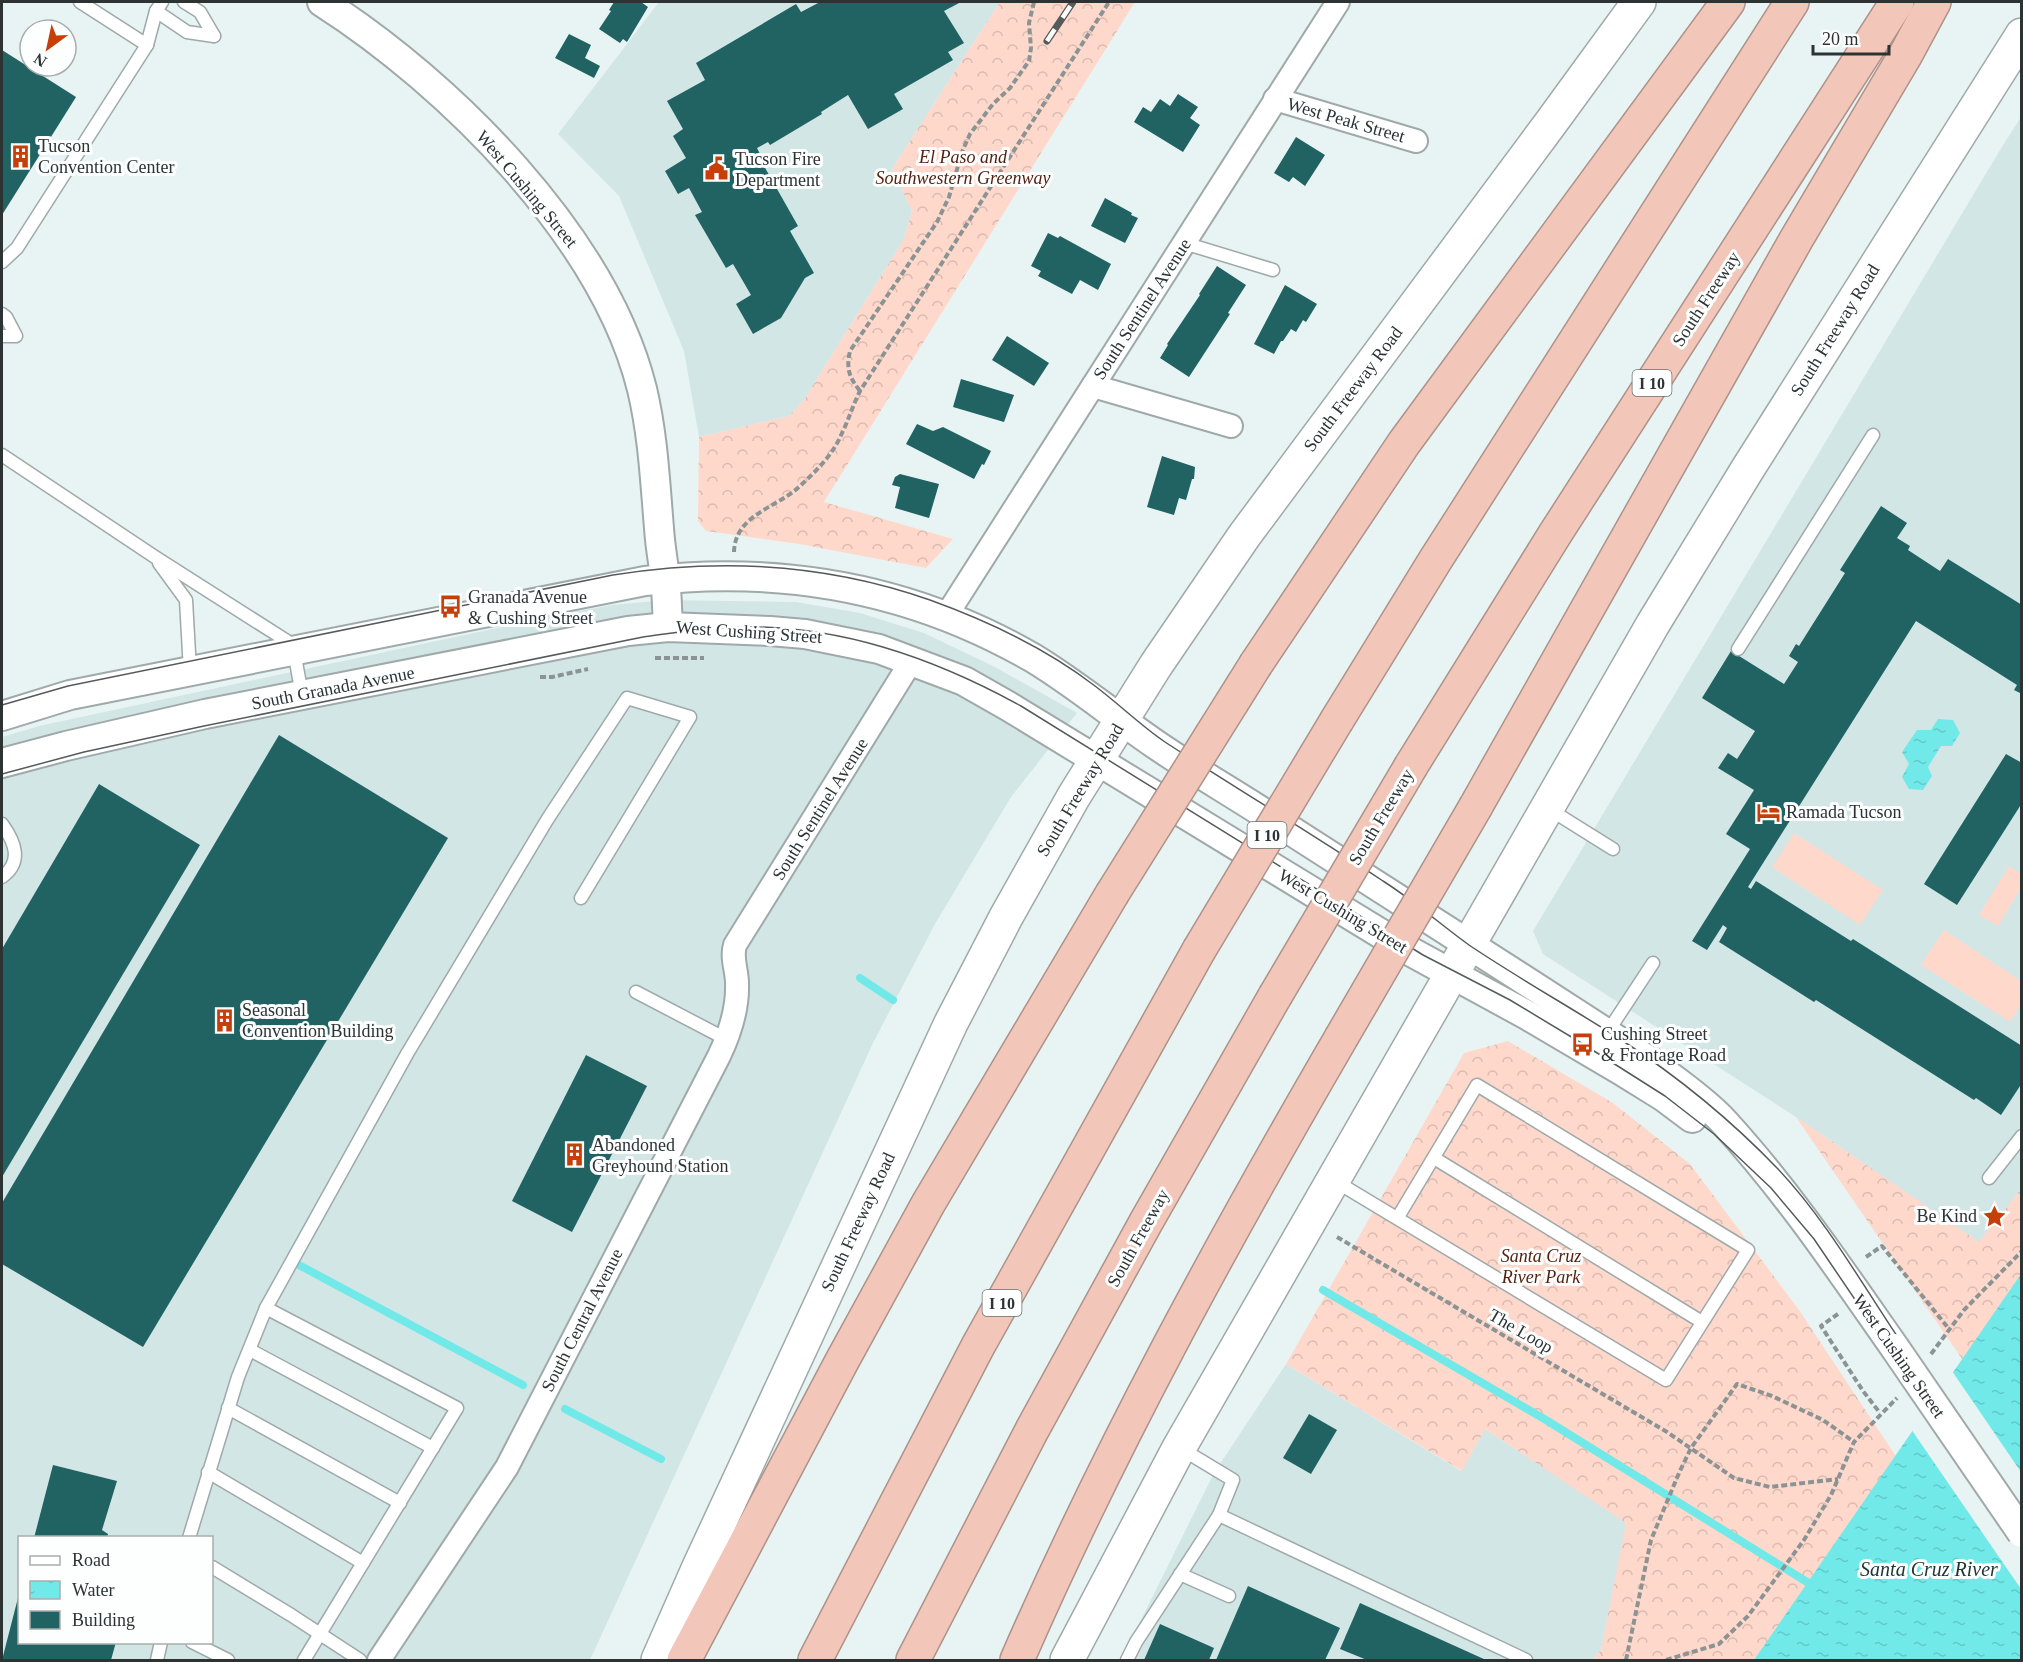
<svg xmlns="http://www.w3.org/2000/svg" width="2023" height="1662" font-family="Georgia,serif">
<defs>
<pattern id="forest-crowns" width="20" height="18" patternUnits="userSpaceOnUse" patternTransform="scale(1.5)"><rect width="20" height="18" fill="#ffd8cc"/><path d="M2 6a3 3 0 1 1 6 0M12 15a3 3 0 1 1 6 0" fill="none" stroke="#dbbab0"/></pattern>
<pattern id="water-ripples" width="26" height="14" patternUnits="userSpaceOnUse" patternTransform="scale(1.5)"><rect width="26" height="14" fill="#71e9e9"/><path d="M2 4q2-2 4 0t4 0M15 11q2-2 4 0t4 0" fill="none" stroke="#62c8c8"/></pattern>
</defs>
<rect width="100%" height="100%" fill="#e8f4f4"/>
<g fill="#d2e6e6" fill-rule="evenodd">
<path d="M659,2H1000L892,169L912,211L904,239L804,400L789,416L699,437L684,351L619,196L558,134Z"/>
<path d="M2021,117V1189L1979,1243L1796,1117L1543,954L1533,931L2000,150Z"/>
<path d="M666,600L796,602L860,613L924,633L995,667L1077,713L1011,797L935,924L873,1043L590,1660H2V737L39,726L558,615L612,605ZM20,1538H212V1642H20Z"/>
<path d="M1286,1364L1461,1471L1485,1429L1627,1523L1601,1650L1592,1660H1121L1214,1473Z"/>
</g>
<g fill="#ffd8cc">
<path d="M1794,833L1883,890L1860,925L1772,867Z"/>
<path d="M2009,866L2021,874V888L1998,926L1979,915Z"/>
<path d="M1944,930L2021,981V1004L2010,1022L1921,965Z"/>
</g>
<g fill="url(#forest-crowns)">
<path d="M1000,2H1135L824,502L953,539L926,568L799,544L706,531L698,521L699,437L789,416L804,400L904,239L912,211L892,169Z"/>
<path d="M1508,1041L1613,1103L1690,1164L1799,1310L1996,1607L2021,1660H1592L1601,1650L1626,1523L1485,1429L1462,1471L1286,1364L1464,1053Z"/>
<path d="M1796,1117L1979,1242L2021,1189V1445Z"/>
</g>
<g fill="url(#water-ripples)">
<path d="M1938,719L1953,720L1960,733L1952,746H1941L1928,767L1932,776L1923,790L1909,789L1902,777L1909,764L1902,752L1917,730H1931Z"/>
<path d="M2021,1274V1660H1754Z"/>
</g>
<path fill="#e8f4f4" d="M1952,1371L2021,1472V1589L1911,1429Z"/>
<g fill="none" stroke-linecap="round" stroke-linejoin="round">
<g stroke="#71e9e9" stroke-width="8">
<path d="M860,978L893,1000"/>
<path d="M299,1265L523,1385"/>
<path d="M1323,1290L1546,1420L1815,1587"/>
<path d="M565,1409L661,1459"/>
</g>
</g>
<g fill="#216262">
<path d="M614,2H641L648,7L627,42L623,39L620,43L599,29L611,11L609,10Z"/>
<path d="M820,2H961L944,11L964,43L948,52L953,60L894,94L903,109L868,129L848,95L821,112L822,114L770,145L768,142L757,148L762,158L758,160L762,167L764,166L798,226L790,231L814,273L805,278L781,318L753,334L736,304L751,295L733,264L726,268L695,215L702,212L689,188L678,194L665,171L686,158L673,136L683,129L667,101L705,80L696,63L796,4L801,12Z"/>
<path d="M569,34L591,45L585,58L600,66L594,78L555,58Z"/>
<path d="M2,50L76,97L2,215Z"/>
<path d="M1178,94L1198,107L1190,118L1200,125L1183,152L1134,122L1143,107L1151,112L1160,99L1170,106Z"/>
<path d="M1296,137L1325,155L1305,186L1293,177L1289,182L1274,173Z"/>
<path d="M1105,198L1132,213L1131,215L1138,218L1125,243L1091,226Z"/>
<path d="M1048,233L1058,238L1060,236L1111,264L1098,290L1080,280L1072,294L1038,276L1041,271L1031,266Z"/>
<path d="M1217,266L1246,285L1228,313L1230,314L1189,377L1160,358L1168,345L1167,344L1200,295L1199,294Z"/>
<path d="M1285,285L1317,304L1306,322L1303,320L1296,332L1291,329L1283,341H1281L1274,354L1254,344Z"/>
<path d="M1007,336L1049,363L1034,386L992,360Z"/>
<path d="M961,379L1014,395L1004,422L953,407Z"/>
<path d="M917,424L933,431L943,427L991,451L984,465L982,464L974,479L906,444Z"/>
<path d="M1162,456L1195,467L1194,479H1192L1186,500L1179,498L1174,515L1147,507Z"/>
<path d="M900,474L939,484L929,518L895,508L900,487L892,485L895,477Z"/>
<path d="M1881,506L1907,523L1897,538L1910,546L1908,550L1940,571L1948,559L2022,605V694L2014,690L2017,685L1916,621L1748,887L1751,889L1756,881L1851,941L1853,939L2022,1046V1083L2001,1115L1976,1098L1974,1100L1816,1000L1814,1002L1719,942L1727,928L1723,925L1707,950L1692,941L1750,849L1726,834L1754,790L1718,768L1728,753L1737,759L1755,731L1702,698L1731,651L1784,684L1798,662L1789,656L1796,644L1799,646L1845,573L1840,570Z"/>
<path d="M279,735L448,838L143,1347L2,1264V1203Z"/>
<path d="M2006,754L2022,763V803L1957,905L1924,884Z"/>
<path d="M99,784L200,845L2,1177V949Z"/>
<path d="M586,1055L647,1086L572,1232L512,1201Z"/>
<path d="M1309,1414L1337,1430L1311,1474L1283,1458Z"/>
<path d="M53,1465L117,1481L102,1530L108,1534L107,1538H34Z"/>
<path d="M1248,1586L1340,1628L1325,1660H1216Z"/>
<path d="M19,1594L20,1642H116L111,1660H2Z"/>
<path d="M1360,1603L1486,1660H1367L1340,1649Z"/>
<path d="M1160,1624L1214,1648L1209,1660H1144Z"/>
</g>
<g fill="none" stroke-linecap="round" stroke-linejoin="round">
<defs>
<g id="service">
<path d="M80,2L147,45"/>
<path d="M184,2L200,12L214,36"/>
<path d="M156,11L187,32L214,36"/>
<path d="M1184,243L1273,270"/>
<path d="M2,262L17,248L147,45L156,11L162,2"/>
<path d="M2,314L6,317L16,336H2"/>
<path d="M2,455L155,557L287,641L294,651L302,695"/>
<path d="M159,563L186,600L190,671"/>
<path d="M1738,649L1873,435"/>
<path d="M1549,809L1613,849"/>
<path d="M2,824C15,842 23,862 2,877"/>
<path d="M636,992L726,1039"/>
<path d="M1607,1033L1653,963"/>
<path d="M1434,1158L1702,1322"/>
<path d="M1989,1178L2022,1136"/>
<path d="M1335,1181L1666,1380L1748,1250L1477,1085L1398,1217"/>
<path d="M266,1308L407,1054L547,820L627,698L690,717L581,898"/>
<path d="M250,1350L433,1448"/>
<path d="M228,1408L400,1503"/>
<path d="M208,1472L363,1563"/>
<path d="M1219,1515L1526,1660"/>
<path d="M189,1538L238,1377L266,1308L457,1408L304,1660"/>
<path d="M212,1567L291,1615L360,1660"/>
<path d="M1180,1574L1229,1596"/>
<path d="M192,1642L228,1660"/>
<path d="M157,1660L161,1642"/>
<path d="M1127,1660L1136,1642L1219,1515L1233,1480L1180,1448"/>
</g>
<g id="minor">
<path d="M1275,99L1416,141"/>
<path d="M1093,386L1231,426"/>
<path d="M946,616L1338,2"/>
<path d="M379,1660L507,1467L719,1056C730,1033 738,1008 737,983C737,970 731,958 735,945L912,660"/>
</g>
<g id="tertiary">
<path d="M322,2C450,84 604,237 642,389C653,435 655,481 659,528C660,545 663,561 665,577C667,594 667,611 668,627"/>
<path d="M2,716L70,695L645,581C783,565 912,588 1033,658C1076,684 1114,716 1155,744C1190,768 1226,789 1262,812C1393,896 1524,979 1654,1064C1677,1083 1704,1100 1724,1122C1788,1192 1841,1271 1895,1348"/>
<path d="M2,763L66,746L205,714L628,631L668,627L770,631L805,634L879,649L964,681L1008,706L1406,949L1527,1015L1622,1071L1664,1097L1692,1118"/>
</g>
<g id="secondary">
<path d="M658,1660L699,1567L951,1023L1006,917L1074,796L1156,665L1244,536L1550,124L1639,2"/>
<path d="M1067,1660L1179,1448L1653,624L1747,470L2022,35"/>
</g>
<g id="motorway">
<path d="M1256,664L1404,443L1728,2"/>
<path d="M1337,720L1436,559L1792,2"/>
<path d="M1411,766L1555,534L1897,2"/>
<path d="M1476,806L1797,238L1906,54L1934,2"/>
<path d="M684,1660L842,1361L928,1204L1112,894"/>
<path d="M815,1660L978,1346L1199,950"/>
<path d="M913,1660L1032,1430L1146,1222L1275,996"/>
<path d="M1017,1660C1111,1445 1223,1241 1341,1038"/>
</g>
</defs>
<use href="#service" stroke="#9fa9a9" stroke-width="15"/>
<use href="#minor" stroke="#9fa9a9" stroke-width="26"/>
<use href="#tertiary" stroke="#9fa9a9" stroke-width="32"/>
<use href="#secondary" stroke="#9fa9a9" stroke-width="36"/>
<use href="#motorway" stroke="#ad928a" stroke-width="36"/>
<g stroke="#8b9393" stroke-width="4" stroke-dasharray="6 3" stroke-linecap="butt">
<path d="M860,391C849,377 846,369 850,351L937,222L949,197L962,152L970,134L993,104L1010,88L1029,61L1031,48L1029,23L1034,2"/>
<path d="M734,552C735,515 776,508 799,487C816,471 833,455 842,433C849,419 853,405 860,391L1109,2"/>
<path d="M655,658H704"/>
<path d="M540,677H552L588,669"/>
<path d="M1337,1237L1667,1432L1734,1478L1770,1487L1838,1479"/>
<path d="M1866,1257L1882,1246L1949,1329"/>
<path d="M1838,1314L1821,1326L1863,1391L1880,1413"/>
<path d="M1931,1354L1964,1310L2022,1251"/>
<path d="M1626,1660L1651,1540L1679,1473L1691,1448L1737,1384L1772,1396L1823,1420L1854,1442"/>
<path d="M1666,1660L1719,1644L1748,1616L1804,1540L1831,1495L1854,1442L1897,1398"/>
</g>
<use href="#service" stroke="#fff" stroke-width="12"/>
<use href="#minor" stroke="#fff" stroke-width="22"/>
<use href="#tertiary" stroke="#fff" stroke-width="28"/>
<use href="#secondary" stroke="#fff" stroke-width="33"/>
<use href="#motorway" stroke="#f2c6b9" stroke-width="33"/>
<g stroke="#555b5b" stroke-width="1.5">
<path d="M2,705L68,686L613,575C719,558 828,564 930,600C988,621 1046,648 1095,686C1119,704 1140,725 1165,742C1237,789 1311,833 1383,881C1413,900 1440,924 1469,945C1518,978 1570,1007 1620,1039C1677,1076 1731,1120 1778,1169C1825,1219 1859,1279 1897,1336C1937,1399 1980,1460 2022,1521"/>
<path d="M2,774L84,752L204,726L643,637C673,633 703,628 734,627C837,624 932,657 1021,706L1423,955L1510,1000L1583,1044L1665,1096L1714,1134L1771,1188L1814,1239L2022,1546"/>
</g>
<defs>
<path id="rail" d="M1047,41L1073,2"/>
</defs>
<use href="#rail" stroke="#555b5b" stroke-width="7"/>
<use href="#rail" stroke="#fdffff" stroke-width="4.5" stroke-dasharray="14" stroke-linecap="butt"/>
<defs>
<path id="tertiary-bridge" d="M1895,1348L2022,1533"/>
<g id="motorway-bridge">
<path d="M1112,894L1256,664"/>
<path d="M1199,950L1337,720"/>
<path d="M1275,996L1411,766"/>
<path d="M1341,1038L1476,806"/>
</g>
</defs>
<use href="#tertiary-bridge" stroke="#9fa9a9" stroke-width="32" stroke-linecap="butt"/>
<use href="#motorway-bridge" stroke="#ad928a" stroke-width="36" stroke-linecap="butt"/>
<use href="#tertiary-bridge" stroke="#fff" stroke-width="28"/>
<use href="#motorway-bridge" stroke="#f2c6b9" stroke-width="33"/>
</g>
<defs>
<symbol id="building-bare" viewBox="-9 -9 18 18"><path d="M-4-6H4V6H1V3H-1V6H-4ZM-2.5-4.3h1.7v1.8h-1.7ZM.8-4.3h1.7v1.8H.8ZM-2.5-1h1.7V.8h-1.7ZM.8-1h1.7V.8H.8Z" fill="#c63f09" stroke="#fdffff" stroke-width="2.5" paint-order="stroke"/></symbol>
<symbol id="civic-bare" viewBox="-9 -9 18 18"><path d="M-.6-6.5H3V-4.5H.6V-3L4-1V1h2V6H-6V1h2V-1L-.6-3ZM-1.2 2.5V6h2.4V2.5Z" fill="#c63f09" stroke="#fdffff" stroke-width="2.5" paint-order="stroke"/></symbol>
<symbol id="bus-bare" viewBox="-9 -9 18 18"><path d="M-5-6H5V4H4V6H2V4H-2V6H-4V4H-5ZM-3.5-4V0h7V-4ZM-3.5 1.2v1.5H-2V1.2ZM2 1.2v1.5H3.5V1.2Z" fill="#c63f09" stroke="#fdffff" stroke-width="2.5" paint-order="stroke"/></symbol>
<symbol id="hotel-bare" viewBox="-9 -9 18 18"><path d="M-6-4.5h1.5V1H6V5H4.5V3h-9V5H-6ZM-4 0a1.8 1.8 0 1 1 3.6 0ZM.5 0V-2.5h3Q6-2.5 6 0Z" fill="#c63f09" stroke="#fdffff" stroke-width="2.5" paint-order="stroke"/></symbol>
<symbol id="sight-bare" viewBox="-9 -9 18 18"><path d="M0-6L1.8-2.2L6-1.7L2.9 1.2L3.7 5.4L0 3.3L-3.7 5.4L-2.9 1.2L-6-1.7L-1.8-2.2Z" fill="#c63f09" stroke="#fdffff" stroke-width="2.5" paint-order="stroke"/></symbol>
</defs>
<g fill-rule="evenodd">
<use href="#building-bare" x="4" y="140" width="33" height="33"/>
<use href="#civic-bare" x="700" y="152" width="33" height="33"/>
<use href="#bus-bare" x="434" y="590" width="33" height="33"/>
<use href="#hotel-bare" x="1752" y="796" width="33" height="33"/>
<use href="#building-bare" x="208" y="1004" width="33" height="33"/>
<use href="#bus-bare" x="1566" y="1028" width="33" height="33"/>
<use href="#building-bare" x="558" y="1138" width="33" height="33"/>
<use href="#sight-bare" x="1978" y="1200" width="33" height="33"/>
</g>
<g text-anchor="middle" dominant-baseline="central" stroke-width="6" stroke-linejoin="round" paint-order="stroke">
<g fill="#fdffff" stroke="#6b7070" stroke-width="1.5">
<rect x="1632.5" y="370" width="39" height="26" rx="4.5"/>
<rect x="1247.5" y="822" width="39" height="26" rx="4.5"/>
<rect x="982.5" y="1290" width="39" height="26" rx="4.5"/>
</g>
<g font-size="16" font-weight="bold" fill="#2d3232">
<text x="1652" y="383">I 10</text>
<text x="1267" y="835">I 10</text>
<text x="1002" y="1303">I 10</text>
</g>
<g font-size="18" fill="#2d3232" stroke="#fdffff">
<text transform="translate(1346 120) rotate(16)">West Peak Street</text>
<text transform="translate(527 189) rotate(50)">West Cushing Street</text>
<text transform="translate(1706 299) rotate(-57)">South Freeway</text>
<text transform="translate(1142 309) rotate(-57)">South Sentinel Avenue</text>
<text transform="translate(1835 330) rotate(-58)">South Freeway Road</text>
<text transform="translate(1353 389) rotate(-53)">South Freeway Road</text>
<text transform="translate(749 632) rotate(4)">West Cushing Street</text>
<text transform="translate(333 688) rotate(-11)">South Granada Avenue</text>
<text transform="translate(1080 790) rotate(-59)">South Freeway Road</text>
<text transform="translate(820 809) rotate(-58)">South Sentinel Avenue</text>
<text transform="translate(1381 817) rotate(-59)">South Freeway</text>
<text transform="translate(1343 911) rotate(31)">West Cushing Street</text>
<text transform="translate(858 1222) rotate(-65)">South Freeway Road</text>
<text transform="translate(1138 1238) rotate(-61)">South Freeway</text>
<text transform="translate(582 1320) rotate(-63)">South Central Avenue</text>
<text transform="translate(1521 1331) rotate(30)">The Loop</text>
<text transform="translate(1899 1356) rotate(55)">West Cushing Street</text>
</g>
<g font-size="18" fill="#2d3232" stroke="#fdffff" text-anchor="start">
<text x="38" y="146">Tucson<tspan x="38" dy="21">Convention Center</tspan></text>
<text x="735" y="159">Tucson Fire<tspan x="735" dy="21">Department</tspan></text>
<text x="468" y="597">Granada Avenue<tspan x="468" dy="21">&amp; Cushing Street</tspan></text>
<text x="1786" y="812">Ramada Tucson</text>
<text x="242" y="1010">Seasonal<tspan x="242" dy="21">Convention Building</tspan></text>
<text x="1601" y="1034">Cushing Street<tspan x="1601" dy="21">&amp; Frontage Road</tspan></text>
<text x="592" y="1145">Abandoned<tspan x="592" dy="21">Greyhound Station</tspan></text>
<text x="1977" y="1216" text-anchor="end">Be Kind</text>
</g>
<g font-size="18" font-style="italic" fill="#521e0d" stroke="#fdffff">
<text x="963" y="157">El Paso and<tspan x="963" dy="21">Southwestern Greenway</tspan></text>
<text x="1541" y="1256">Santa Cruz<tspan x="1541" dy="21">River Park</tspan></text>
</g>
<g font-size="20" font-style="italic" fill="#1e3333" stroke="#fdffff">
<text x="1929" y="1569">Santa Cruz River</text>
</g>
</g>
<rect width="2023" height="1662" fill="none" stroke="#2d3232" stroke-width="6"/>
<rect x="18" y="1536" width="195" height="108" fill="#fdffff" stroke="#aaadad" stroke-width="1.5"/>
<rect x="30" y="1556" width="30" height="9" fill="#ffffff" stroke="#aaadad" stroke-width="1.5"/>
<text x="72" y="1566" font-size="18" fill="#2d3232">Road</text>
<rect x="30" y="1581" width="30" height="18" fill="url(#water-ripples)" stroke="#aaadad" stroke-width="1.5"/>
<text x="72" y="1596" font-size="18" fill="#2d3232">Water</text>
<rect x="30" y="1611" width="30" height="18" fill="#216262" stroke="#aaadad" stroke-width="1.5"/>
<text x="72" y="1626" font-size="18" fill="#2d3232">Building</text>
<g transform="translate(48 48) rotate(213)"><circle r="28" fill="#fdffff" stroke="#aaadad" stroke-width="1.5"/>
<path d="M0-4.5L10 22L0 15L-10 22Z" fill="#c63f09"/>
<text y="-9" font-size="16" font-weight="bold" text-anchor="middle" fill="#2d3232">N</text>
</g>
<path d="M1813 45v9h76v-9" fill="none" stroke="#2d3232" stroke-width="3"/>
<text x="1822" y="45" font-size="18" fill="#2d3232" stroke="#fdffff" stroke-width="4.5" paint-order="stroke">20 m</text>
</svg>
